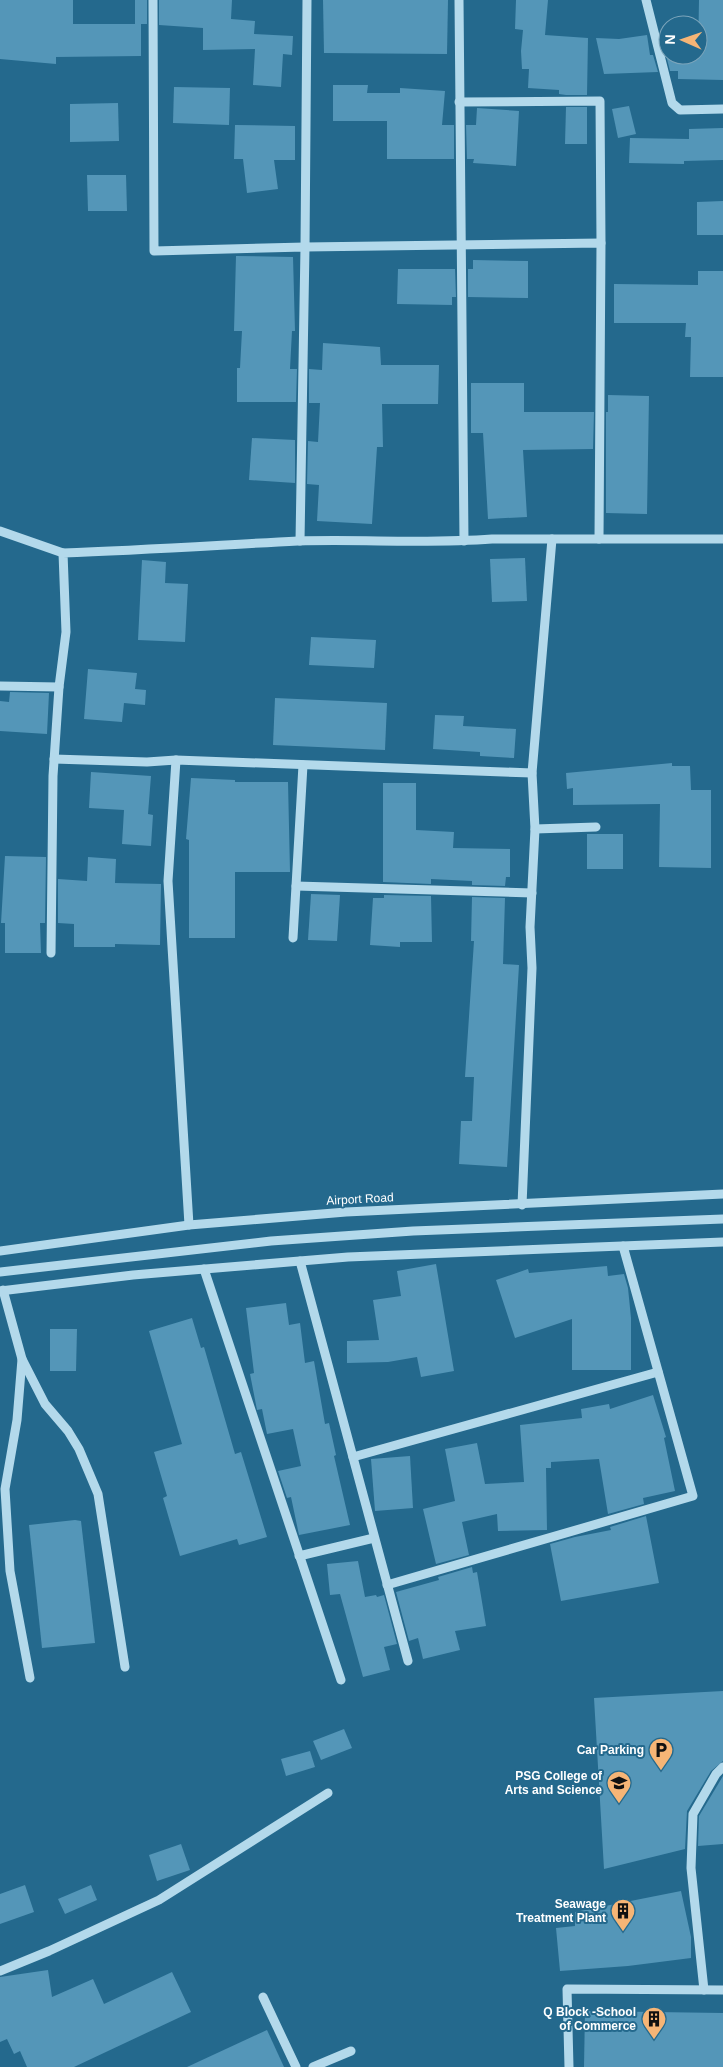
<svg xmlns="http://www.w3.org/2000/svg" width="723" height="2067" font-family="Arial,sans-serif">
<rect width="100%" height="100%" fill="#24698d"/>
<g fill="#5496b8">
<path d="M0,0H73V24H141V56L56,57V64L0,59Z"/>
<rect x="135" y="0" width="12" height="24"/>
<path d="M159,0H232L231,19L255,21L254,34L293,36L292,55L283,54L281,87L253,85L255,49L203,50V28L159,25Z"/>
<path d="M323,0H448L447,54L324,53Z"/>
<path d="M516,0H548L545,35L588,38L587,95H566L559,94V90L528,88L529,69H522L521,51L523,30L515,29Z"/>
<path d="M699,0H723V80L678,79V71H670L666,55H698Z"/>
<path d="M647,35L650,55H653L658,72L604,74L596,38L619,39Z"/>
<path d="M333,85H368L367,93H400V88L445,91L442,125H454V159H387V121H333Z"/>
<path d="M174,87L230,88L229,125L173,123Z"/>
<path d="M118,103L119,141L70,142V104Z"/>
<path d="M629,106L636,134L618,138L612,109Z"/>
<path d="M566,107H587V144H565Z"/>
<path d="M477,108L519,111L516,166L473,163L474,159H467L466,125H476Z"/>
<path d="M235,125L295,126V160H274L278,189L247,193L243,159H234Z"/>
<path d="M723,128V160L684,161V164L629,163L630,138L689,139V129Z"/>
<path d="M87,175H126L127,211H88Z"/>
<path d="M723,201V235H697V202Z"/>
<path d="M236,256L293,257L295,331H292L290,369H297L296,402H237V368H240L242,331H234Z"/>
<path d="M473,260L528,261V298L468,297V269H473Z"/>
<path d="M398,269H455L456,297H452V305L397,304Z"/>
<path d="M698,271H723V377H690L691,337H685L686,323H614V284L698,285Z"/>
<path d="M323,343L380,347L381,365H439L438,404H382L383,447H377L372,524L317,521L319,485L307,484L308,441L318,442L320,403H309V369L322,370Z"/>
<path d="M471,383H524V412H594L593,449L523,450L527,517L488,519L483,433H471Z"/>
<path d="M608,395L649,396L647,514L606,513V412H608Z"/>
<path d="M252,438L295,440V483L249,480Z"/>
<path d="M525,558L527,601L492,602L490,559Z"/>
<path d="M142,560L166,562L165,583L188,584L185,642L138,640Z"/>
<path d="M311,637L376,640L374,668L309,665Z"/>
<path d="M88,669L137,673L135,689L146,690L145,705L124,703L122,722L84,719Z"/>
<path d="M10,692L49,693L47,734L0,731V701L9,702Z"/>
<path d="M275,698L387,703L385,750L273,745Z"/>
<path d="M435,715L464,716L463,726L516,729L514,758L480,756V752L433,749Z"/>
<path d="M672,763V766H690L691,790H711V868L659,867L660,804L573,805V788L567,789L566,773Z"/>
<path d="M91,772L151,776L148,814L153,815L151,846L122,844L124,810L89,808Z"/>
<path d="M191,778L235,780V782H288L290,872H235V938H189V840L186,839Z"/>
<path d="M383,783H416V830L454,832L453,848L510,849V877H506L505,886L472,885V881L431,879V884L383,882Z"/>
<rect x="587" y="834" width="36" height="35"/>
<path d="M5,856L46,857L45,923H40L41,953H5V923H1Z"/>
<path d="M88,857L116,859L115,883L161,884L160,945L115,944V947H74V924L58,923V879L87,881Z"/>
<path d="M311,894L340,895L337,941L308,940Z"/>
<path d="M384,895L431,896L432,942H400V947L370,945L373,898H384Z"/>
<path d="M472,897L505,898L503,964L519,965L507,1167L459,1164L461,1121H472L474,1077H465L474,941H471Z"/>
<path d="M436,1264L454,1371L421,1377L417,1357L388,1362L347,1363V1341L379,1340L373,1300L401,1296L397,1271Z"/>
<path d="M607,1266L608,1276L624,1274L628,1288L631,1318V1370H572V1319L515,1338L496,1280L528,1269L529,1273Z"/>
<path d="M286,1303L289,1325L300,1323L305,1363L314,1361L325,1424L329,1423L336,1455L334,1456L350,1525L299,1535L291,1497L287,1498L278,1471L301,1466L293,1429L267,1434L262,1409L257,1410L250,1374L254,1373L246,1308Z"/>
<path d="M192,1318L201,1348L204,1347L235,1454L241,1452L267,1537L239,1545L237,1539L180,1556L163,1498L167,1496L154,1452L182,1444L149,1331Z"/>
<path d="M50,1329H77L76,1371H50Z"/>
<path d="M653,1395L666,1437L664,1438L675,1491L643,1498L644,1504L608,1514L599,1459L551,1462V1468H546L547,1530L498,1531L497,1514L462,1522L469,1555L436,1564L423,1509L455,1501L445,1449L477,1443L485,1484L524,1482L520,1425L582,1418L581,1409L609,1404L610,1409Z"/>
<path d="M410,1456L413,1508L375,1511L371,1459Z"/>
<path d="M646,1516L659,1583L561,1601L550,1544L575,1537L611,1530L610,1527Z"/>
<path d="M75,1520L81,1521L95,1643L42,1648L29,1525Z"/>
<path d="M358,1561L365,1597L376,1595L377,1597L384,1595L397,1644L384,1647L390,1670L363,1677L340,1594L330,1595L327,1564Z"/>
<path d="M472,1567L473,1573L477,1572L486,1626L455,1631L460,1650L423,1659L418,1638L409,1641L396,1592L439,1580L438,1577Z"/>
<path d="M723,1691V1761L711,1771L687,1811L685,1849L604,1869L594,1698Z"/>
<path d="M344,1729L352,1748L321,1760L313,1741Z"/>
<path d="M310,1751L315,1767L286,1776L281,1759Z"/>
<path d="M723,1776V1844L698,1846L699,1816Z"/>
<path d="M181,1844L190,1870L157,1881L149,1855Z"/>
<path d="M25,1885L34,1912L0,1924V1894Z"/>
<path d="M91,1885L97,1900L65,1914L58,1899Z"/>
<path d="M681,1891L691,1937V1958L628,1966L560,1971L556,1928L575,1926V1912Z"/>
<path d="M48,1970L52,1997L93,1979L104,2004L172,1972L191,2012L74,2067H27L20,2051L14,2054L7,2039L0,2042V1977Z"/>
<path d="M585,2011L723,2013V2067H584Z"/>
<path d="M267,2030L284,2067H187Z"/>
</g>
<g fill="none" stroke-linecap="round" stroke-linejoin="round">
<g stroke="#b3d9eb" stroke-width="9">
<path d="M153,0L154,251L305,247L300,541"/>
<path d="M307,0L305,247L601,243L599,539"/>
<path d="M459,0L464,541"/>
<path d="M646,0L672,103L680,110L723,109"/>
<path d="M459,102L600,101L601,243"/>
<path d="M0,531L63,553"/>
<path d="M0,686L59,687L66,632L63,553C141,550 220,545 298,541C363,539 428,544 492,539H723"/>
<path d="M54,759L147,762L176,760"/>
<path d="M535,829L596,827"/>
<path d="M296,886L532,893"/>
<path d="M293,938L303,765"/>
<path d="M51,953L53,776L59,687"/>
<path d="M522,1205L532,968L530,927L535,829L532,773"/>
<path d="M189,1225L168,881L176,760L532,773L552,539"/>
<path d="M0,1251L189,1225L346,1212L723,1194"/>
<path d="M300,1261L408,1661"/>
<path d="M204,1269L341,1680"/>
<path d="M0,1272L271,1241L413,1231L723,1219"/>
<path d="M3,1290L22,1359L17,1420L5,1489L10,1571L30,1678"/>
<path d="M0,1291L133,1275L348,1257L723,1242"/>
<path d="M22,1359L45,1404L68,1431L79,1449L98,1494L125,1667"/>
<path d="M353,1457L658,1372"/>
<path d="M299,1556L374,1538"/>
<path d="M387,1585L693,1496L623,1246"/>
<path d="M0,1971L49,1951L159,1900L328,1793"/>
<path d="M704,1990L691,1868L693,1814L716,1774L723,1767"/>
<path d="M263,1997L296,2067"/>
<path d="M313,2067L351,2051"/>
<path d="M569,2067L567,1989L723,1990"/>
</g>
</g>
<defs>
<symbol id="parking-pin" viewBox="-11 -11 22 30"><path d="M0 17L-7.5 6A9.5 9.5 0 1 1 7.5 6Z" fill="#f6b576" stroke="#24698d"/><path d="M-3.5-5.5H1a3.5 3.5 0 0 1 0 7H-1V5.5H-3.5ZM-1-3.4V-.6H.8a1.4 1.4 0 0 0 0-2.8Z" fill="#111"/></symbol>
<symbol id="university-pin" viewBox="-11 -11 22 30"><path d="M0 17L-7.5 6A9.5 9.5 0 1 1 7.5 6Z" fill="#f6b576" stroke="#24698d"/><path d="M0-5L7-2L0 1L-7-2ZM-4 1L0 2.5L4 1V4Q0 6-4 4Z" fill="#111"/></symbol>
<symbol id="building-pin" viewBox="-11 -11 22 30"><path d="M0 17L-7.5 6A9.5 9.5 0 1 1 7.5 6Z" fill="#f6b576" stroke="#24698d"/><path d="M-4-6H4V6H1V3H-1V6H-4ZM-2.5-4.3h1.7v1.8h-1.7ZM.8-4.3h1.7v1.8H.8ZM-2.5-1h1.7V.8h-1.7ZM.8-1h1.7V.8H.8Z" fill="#111"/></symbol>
</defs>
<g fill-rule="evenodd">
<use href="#parking-pin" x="647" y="1736" width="28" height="38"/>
<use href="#university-pin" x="605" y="1769" width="28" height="38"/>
<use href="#building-pin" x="609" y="1897" width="28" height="38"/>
<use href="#building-pin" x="640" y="2005" width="28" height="38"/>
</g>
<g text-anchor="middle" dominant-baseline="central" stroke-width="4" stroke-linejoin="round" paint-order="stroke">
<g font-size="12" fill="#fff" stroke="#24698d">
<text transform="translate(360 1199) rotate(-3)">Airport Road</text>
</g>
<g font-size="12" font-weight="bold" fill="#fff" stroke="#24698d" text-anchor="end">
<text x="644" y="1750">Car Parking</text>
<text x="602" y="1776">PSG College of<tspan x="602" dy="14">Arts and Science</tspan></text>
<text x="606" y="1904">Seawage<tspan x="606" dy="14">Treatment Plant</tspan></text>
<text x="636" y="2012">Q Block -School<tspan x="636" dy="14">of Commerce</tspan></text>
</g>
</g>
<g transform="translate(683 40) rotate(272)"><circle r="24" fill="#24698d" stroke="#7ca5bb"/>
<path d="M0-4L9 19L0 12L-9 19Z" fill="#f6b576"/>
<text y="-8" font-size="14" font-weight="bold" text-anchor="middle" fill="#ffffff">N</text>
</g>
</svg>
